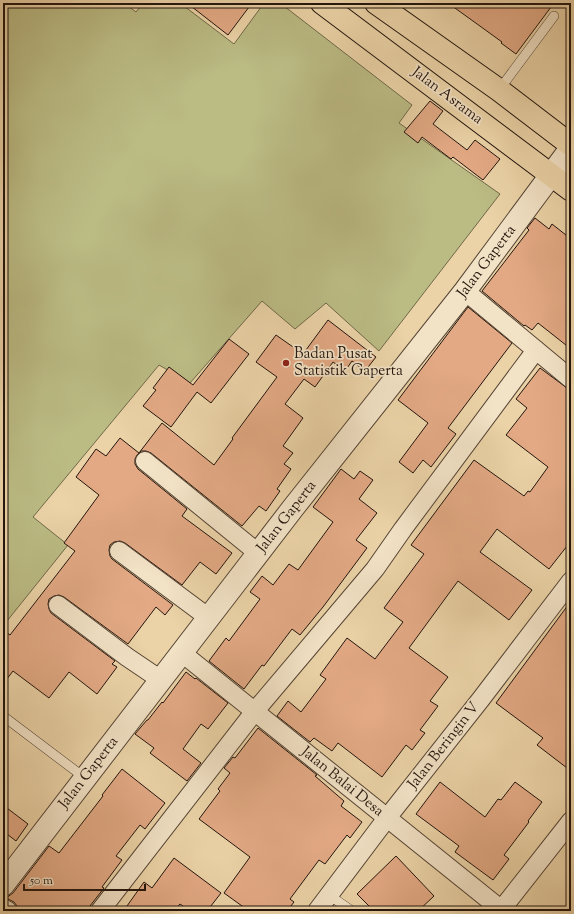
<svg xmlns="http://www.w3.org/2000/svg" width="574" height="914" font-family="'Sorts Mill Goudy',serif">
<rect width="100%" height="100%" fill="#ebd3a7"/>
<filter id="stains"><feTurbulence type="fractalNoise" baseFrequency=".005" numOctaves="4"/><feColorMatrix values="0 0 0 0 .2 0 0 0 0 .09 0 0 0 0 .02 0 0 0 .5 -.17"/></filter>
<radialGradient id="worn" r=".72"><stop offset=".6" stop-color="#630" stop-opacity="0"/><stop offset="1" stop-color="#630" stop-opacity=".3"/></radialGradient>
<path fill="#bbbb84" stroke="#6f6848" d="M3,3H124L136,12L143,3H180L234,44L264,3H280L412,105L399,123L500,194L379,351L326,303L295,329L262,301L190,383L159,365L33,517L68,545L3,626Z"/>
<g fill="#e2a984" stroke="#23150d">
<path d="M187,3H252L228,35Z"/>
<path d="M448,3H554L516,54L501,43L502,42Z"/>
<path d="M430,101L443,111L433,124L467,150L475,140L500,159L483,180L453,157L451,159L422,137L418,143L404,132Z"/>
<path d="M535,218L549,229L552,224L571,239V349L538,323L532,330L525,325L524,326L482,291L529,230L527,228Z"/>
<path d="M468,307L512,343L448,428L456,434L431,467L423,460L413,473L399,462L428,423L398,400Z"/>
<path d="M328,320L376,357L365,371L352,361L345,371L333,362L315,387L304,379L285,404L303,418L283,446L293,453L284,464L291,469L277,489L280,491L266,511L259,506L242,526L151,453L146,451H141L137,455L135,459V464L138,469L187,509L182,516L232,553L216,574L200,562L182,585L125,543L120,541L114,542L110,545L109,550L110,556L112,559L173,605L165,615L156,607L128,644L64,597L59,595L54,596L49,599L48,604L49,609L51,613L115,661L112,664L117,667L97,694L69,672L49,698L13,671L3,684V630L10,635L75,551L64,543L99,495L76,477L96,449L106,456L120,438L139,453L162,423L214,465L233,439L232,438L277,377L256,362L276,335L303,354Z"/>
<path d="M229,339L249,354L211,403L197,392L171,427L143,406L156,390L153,388L169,367L193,385Z"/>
<path d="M540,368L571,391V541L549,569L497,529L480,552L532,590L509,620L458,581L409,648L448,677L430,701L438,706L420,730L425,733L412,750L406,745L382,777L338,743L332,751L314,738L310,742L277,716L288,701L301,712L326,679L320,675L347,638L375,659L403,622L384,608L424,554L411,545L474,460L524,496L528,491L530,492L548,467L506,435L527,408L516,399Z"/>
<path d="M341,469L354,479L360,471L373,480L359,499L377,513L356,540L367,548L323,607L300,635L292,629L264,666L262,665L244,689L209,661L226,638L229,641L260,599L250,592L262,576L273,585L289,564L298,570L333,522L313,507Z"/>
<path d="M571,601V771L537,745L543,738L496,703Z"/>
<path d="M186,672L195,679L196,678L228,703L208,729L201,724L183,749L201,763L187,781L150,753L154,748L135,734L147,720H148L162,702L163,703Z"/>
<path d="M258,728L317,775L315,776L344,801L341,806L362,822L350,838L347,835L325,864L319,860L290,899L294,902L287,911H249L224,893L250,857L199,819L220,791L218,789L230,773L224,768L233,757L235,758Z"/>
<path d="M122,769L165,803L145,829L140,825L116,856L122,860L102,887L104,888L86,911H18L17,906L14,902L6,898L13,893L49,846L59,853L103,796L102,795Z"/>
<path d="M440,782L485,817L498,799L501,800L515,782L542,802L528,821L529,822L504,855L509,859L493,880L455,852L459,846L416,814Z"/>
<path d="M3,805L28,824L16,841L3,831Z"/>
<path d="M396,856L434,896L418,911H374L357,894Z"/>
<path d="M174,858L221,893L207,911H190L180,904L174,911H134L127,906L144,882L152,888Z"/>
</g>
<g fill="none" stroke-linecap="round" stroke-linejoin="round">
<defs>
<g id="service">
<path d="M499,90L554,16"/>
<path d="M3,716L85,778"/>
<path d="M329,895L352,911"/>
</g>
<g id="minor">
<path d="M465,291L571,379"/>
<path d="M145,461L258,553"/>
<path d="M119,551L209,618"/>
<path d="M58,605L127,657L161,680"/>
<path d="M182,653L503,911"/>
<path d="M3,908L8,911"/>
<path d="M501,910L571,821"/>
<path d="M100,911L255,711L375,569L403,529L536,350"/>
<path d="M317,911L387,818L481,699L571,581"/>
</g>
<path id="tertiary" d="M3,885L293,508L465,291L571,148"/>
<g id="trunk">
<path d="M322,3L571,190"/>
<path d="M376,3L499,90L571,145"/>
</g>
</defs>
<use href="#service" stroke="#554434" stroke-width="10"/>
<use href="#minor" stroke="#554434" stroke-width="20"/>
<use href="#tertiary" stroke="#554434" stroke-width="24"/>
<use href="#trunk" stroke="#23150d" stroke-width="24"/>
<use href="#service" stroke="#f2e2c6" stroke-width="9"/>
<use href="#minor" stroke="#f2e2c6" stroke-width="18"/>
<use href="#tertiary" stroke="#f2e2c6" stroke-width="22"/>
<use href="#trunk" stroke="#ebd3a7" stroke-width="22"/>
</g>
<circle fill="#8f2418" stroke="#f2e2c6" stroke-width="1.5" cx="286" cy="363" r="4"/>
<g text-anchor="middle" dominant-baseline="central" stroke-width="3.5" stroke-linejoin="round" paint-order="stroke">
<g font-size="15" fill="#23150d" stroke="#f2e2c6">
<text transform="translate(447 96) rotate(37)">Jalan Asrama</text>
<text transform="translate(487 262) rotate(-53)">Jalan Gaperta</text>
<text transform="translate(287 517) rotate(-52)">Jalan Gaperta</text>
<text transform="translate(444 746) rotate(-52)">Jalan Beringin V</text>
<text transform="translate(89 773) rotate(-52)">Jalan Gaperta</text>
<text transform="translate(342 782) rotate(39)">Jalan Balai Desa</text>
</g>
<g font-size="15" fill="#23150d" stroke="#f2e2c6" text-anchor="start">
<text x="294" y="354">Badan Pusat<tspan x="294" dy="17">Statistik Gaperta</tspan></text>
</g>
</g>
<rect width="574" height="914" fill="none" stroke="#ebd3a7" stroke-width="16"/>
<rect x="4" y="4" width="566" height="906" fill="none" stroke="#23150d" stroke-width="2"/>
<rect x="8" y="8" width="558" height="898" fill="none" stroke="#23150d"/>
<path d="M24 884v6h121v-6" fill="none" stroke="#23150d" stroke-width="2"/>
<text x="30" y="884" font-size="12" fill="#23150d" stroke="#f2e2c6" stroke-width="3" paint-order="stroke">50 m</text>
<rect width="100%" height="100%" filter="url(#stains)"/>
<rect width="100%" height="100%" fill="url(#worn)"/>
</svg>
